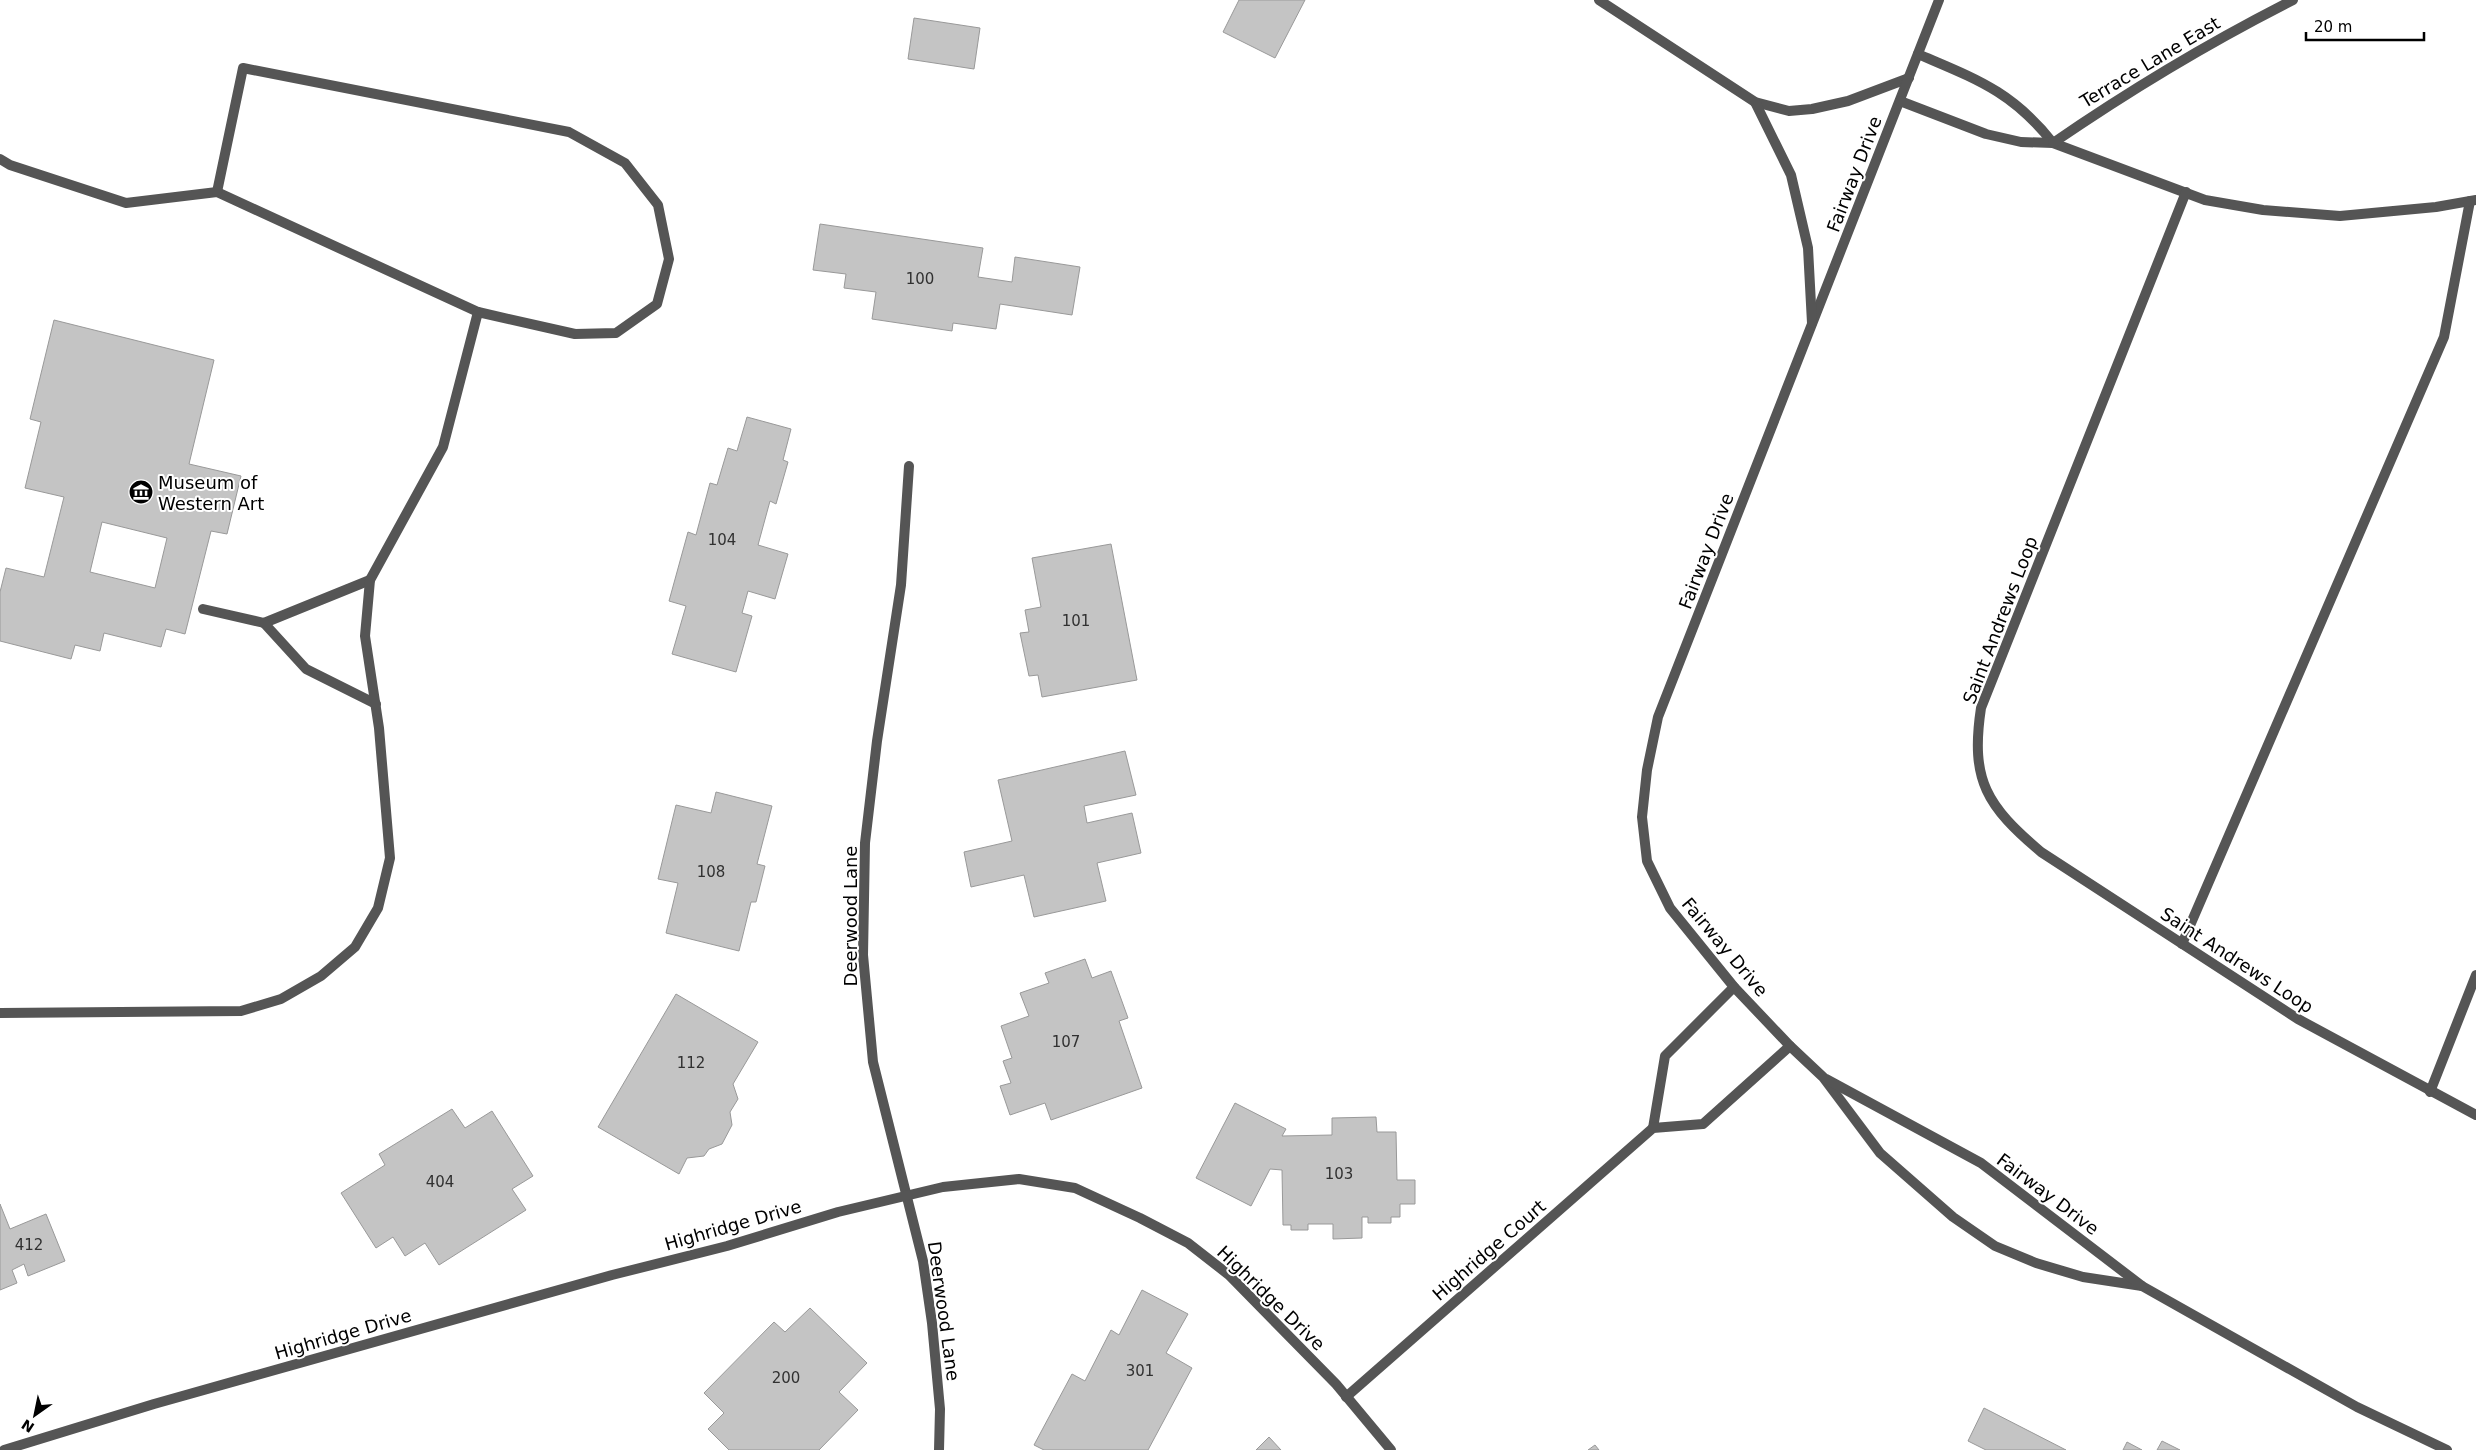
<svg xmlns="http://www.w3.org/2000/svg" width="2476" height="1450" font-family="'DejaVu Sans',sans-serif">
<rect width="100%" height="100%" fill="#fff"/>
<g fill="#c4c4c4" stroke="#999" fill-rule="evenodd">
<path d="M1239,0H1305L1275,58L1223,32Z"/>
<path d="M914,18L980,28L974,69L908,59Z"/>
<path d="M820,224L983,248L978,277L1012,282L1015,257L1080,267L1072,315L1000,304L996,329L953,323L952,331L872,319L876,292L844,288L846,274L813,270Z"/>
<path d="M54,320L214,360L189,464L241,476L227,534L211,531L185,634L166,629L161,647L104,633L100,651L75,645L71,659L0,641V592L6,568L44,577L64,497L25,488L41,422L30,419ZM102,522L167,538L155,588L90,572Z"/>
<path d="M747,417L791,429L783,460L788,462L776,504L770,501L758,545L788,554L775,599L748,591L742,613L752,616L736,672L672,654L686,606L669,601L688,532L696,535L710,483L717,485L728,448L737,451Z"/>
<path d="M1111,544L1137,680L1042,697L1038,675L1029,676L1020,633L1029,632L1025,610L1041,607L1032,558Z"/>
<path d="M1125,751L1136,795L1084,806L1087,823L1132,813L1141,853L1097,863L1106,901L1034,917L1024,875L971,887L964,852L1012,841L998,780Z"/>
<path d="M716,792L772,806L757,864L765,866L756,902H751L739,951L666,933L678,883L658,879L676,805L711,813Z"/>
<path d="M1085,959L1092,978L1111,971L1128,1018L1119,1021L1142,1088L1051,1120L1045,1103L1010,1115L1000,1086L1011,1083L1003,1061L1012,1058L1001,1026L1029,1016L1020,993L1049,983L1045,973Z"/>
<path d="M676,994L758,1042L733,1084L738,1099L730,1112L732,1125L722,1144L709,1149L704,1156L687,1158L679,1174L598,1127Z"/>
<path d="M1235,1103L1286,1129L1282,1136L1332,1135V1118L1376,1117L1377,1132H1396L1397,1180H1415V1204H1400V1217H1391V1223H1368V1217H1362V1238L1333,1239V1224H1308V1230H1291V1225H1283L1282,1170L1270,1169L1251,1206L1196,1178Z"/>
<path d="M452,1109L465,1128L492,1111L533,1176L512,1189L526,1210L439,1265L425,1243L405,1256L393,1237L376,1248L341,1193L385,1165L379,1154Z"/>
<path d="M0,1204L10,1229L46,1214L65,1261L28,1276L24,1264L12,1270L17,1283L0,1290Z"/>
<path d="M1142,1290L1188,1314L1166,1353L1192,1368L1148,1450H1044L1034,1445L1072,1374L1085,1381L1111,1330L1119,1335Z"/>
<path d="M810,1308L867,1363L839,1392L858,1410L819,1450H729L708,1429L724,1413L704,1393L774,1322L785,1332Z"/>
<path d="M1984,1408L2066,1450H1986L1968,1441Z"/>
<path d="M1269,1437L1281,1450H1256Z"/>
<path d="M2162,1441L2180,1450H2157Z"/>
<path d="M2127,1442L2142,1450H2123Z"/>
<path d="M1595,1445L1599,1450H1588Z"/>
</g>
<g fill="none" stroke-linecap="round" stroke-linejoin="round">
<g stroke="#555" stroke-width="10">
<path d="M0,159L10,165L126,203L217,192L478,312"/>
<path d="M203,609L264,623L370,580"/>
<path d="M264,623L306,669L376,704"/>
<path d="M2182,944L2444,337L2470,201"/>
<path d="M0,1013L241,1011L281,999L321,976L355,947L378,908L390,858L379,728L365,636L370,580L443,447L478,312L575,334L616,333L657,304L669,259L658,205L625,163L569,132L243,68L217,192"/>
</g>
<g stroke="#555" stroke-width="10">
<path d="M1599,0L1755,102L1789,111L1812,109L1848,101L1909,78"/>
<path d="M1939,0L1658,717L1647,770L1642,817L1647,861L1670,908L1734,987L1790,1046L1823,1077L1880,1153L1953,1217L1995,1246L2036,1263L2083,1277L2142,1286"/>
<path d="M1918,54C1976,79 2012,91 2053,143"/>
<path d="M1900,101L1986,134L2021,142L2053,143L2205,200L2263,210L2340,216L2436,207L2476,200"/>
<path d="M1755,102L1791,175L1808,248L1812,323"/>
<path d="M2053,143C2130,90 2210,42 2293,0"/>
<path d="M2186,192L1981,708C1970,781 1987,806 2041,852L2298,1019L2476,1115"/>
<path d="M909,466L901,585L877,741L865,843L863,955L873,1062L923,1261L932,1323L940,1409L939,1450"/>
<path d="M1826,1079L1981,1163L2142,1286L2357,1407L2447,1450"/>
<path d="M2430,1092L2476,975"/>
<path d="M1653,1128L1665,1056L1734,987"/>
<path d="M1346,1397L1653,1128L1703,1124L1790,1046"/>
<path d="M4,1450L154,1404L612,1275L727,1246L838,1212L943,1187L1019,1179L1075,1188L1140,1218L1188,1243L1229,1275L1336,1384L1391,1450"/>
</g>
</g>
<defs>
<symbol id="museum-disc" viewBox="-11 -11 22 22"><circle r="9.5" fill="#000" stroke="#fff"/><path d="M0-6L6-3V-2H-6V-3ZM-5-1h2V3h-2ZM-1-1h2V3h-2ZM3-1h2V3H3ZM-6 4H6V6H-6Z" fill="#fff"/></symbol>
</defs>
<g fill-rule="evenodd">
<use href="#museum-disc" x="127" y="478" width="28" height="28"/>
</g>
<g text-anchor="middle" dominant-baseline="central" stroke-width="4" stroke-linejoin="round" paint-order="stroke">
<g font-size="15" fill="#313131">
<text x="920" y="279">100</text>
<text x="722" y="540">104</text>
<text x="1076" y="621">101</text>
<text x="711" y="872">108</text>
<text x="1066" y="1042">107</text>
<text x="691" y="1063">112</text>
<text x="1339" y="1174">103</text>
<text x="440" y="1182">404</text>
<text x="29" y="1245">412</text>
<text x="1140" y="1371">301</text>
<text x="786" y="1378">200</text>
</g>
<g font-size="18" fill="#000" stroke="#fff">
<text transform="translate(2150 62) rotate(-31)">Terrace Lane East</text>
<text transform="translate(1854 174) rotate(-69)">Fairway Drive</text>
<text transform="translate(1706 551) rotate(-69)">Fairway Drive</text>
<text transform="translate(2000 620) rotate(-69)">Saint Andrews Loop</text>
<text transform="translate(850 916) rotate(-90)">Deerwood Lane</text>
<text transform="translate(1725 947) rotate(50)">Fairway Drive</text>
<text transform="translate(2237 960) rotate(33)">Saint Andrews Loop</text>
<text transform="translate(2048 1194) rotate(37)">Fairway Drive</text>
<text transform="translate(733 1225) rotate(-16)">Highridge Drive</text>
<text transform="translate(1489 1250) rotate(-41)">Highridge Court</text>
<text transform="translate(1271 1298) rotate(44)">Highridge Drive</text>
<text transform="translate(944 1311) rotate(82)">Deerwood Lane</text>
<text transform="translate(343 1334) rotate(-16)">Highridge Drive</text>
</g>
<g font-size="18" fill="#000" stroke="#fff" text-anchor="start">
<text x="158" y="482">Museum of<tspan x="158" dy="21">Western Art</tspan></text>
</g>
</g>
<g transform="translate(35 1415) rotate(213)" stroke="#ffffff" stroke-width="4" paint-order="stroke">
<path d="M0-4L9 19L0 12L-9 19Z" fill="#000000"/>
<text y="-8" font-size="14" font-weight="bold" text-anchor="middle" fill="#000000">N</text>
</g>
<path d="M2306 32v8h118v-8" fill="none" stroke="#000000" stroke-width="2.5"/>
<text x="2314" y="32" font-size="15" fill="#000000" stroke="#ffffff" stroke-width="4" paint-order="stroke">20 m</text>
</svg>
